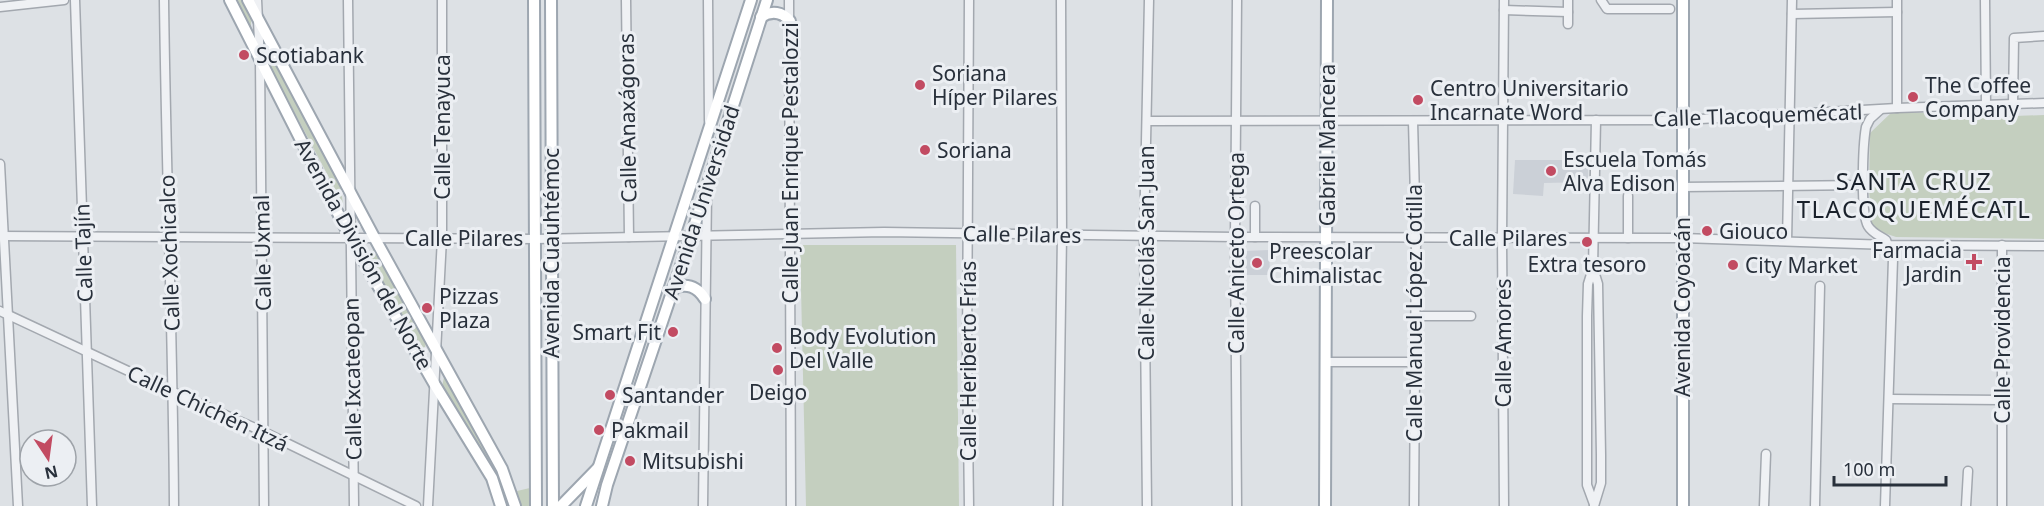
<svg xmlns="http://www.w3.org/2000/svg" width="2044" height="506" font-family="'Noto Sans',sans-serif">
<rect width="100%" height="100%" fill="#dde1e5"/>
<g fill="#cbd0d7">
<path d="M1515,160H1588V182L1544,183L1543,196L1513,194Z"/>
<path d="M1269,250L1270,275H1245V251Z"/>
</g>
<g fill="#c4cfbf">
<path d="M234,0H243L251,15V28Z"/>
<path d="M271,55L340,184L343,204L271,68Z"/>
<path d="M1892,112L1931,113L1936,119L2044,115V239L1896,237L1872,229L1869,190L1870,133Z"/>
<path d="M800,245H956L959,506H806Z"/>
<path d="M373,249L426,342L424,353L371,261Z"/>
<path d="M444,377L483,443L504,486L501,489L489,460L442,387Z"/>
<path d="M534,487L531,506H520L517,491Z"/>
</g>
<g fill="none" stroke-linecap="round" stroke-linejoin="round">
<defs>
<g id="minor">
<path d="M75,0L92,506"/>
<path d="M164,0C166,169 173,337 174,506"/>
<path d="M257,0L260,61L264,506"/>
<path d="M348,0L354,506"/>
<path d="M626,0L629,237"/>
<path d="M708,0L709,121"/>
<path d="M789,0L791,506"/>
<path d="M1601,0L1607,9H1670"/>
<path d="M1897,0V108"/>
<path d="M1985,0L1986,105"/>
<path d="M0,7L64,0"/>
<path d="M1504,10L1568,12"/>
<path d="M1792,14L1897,12"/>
<path d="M1568,24V0"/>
<path d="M2013,104L2014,38L2044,36"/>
<path d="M1880,110L1870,119L1866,127C1863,144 1860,212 1868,226C1872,233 1880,236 1886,240L1893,259L1885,506"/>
<path d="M1147,121L1683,120L1897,108L2044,103"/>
<path d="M1413,121L1416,237L1414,506"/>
<path d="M0,164L18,506"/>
<path d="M1682,187L1864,185"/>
<path d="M0,236L535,239L884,232L1235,237L1682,238L1889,245L2044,246"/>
<path d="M1255,237V206"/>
<path d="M1628,238V196"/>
<path d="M1787,241L1792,0"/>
<path d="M1593,268L1598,284L1601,455V483L1594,506"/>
<path d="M0,311L173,392L264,432L416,506"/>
<path d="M1415,316H1471"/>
<path d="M1326,362H1415"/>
<path d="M1890,399L2001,400"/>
<path d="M1594,504L1587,485V316L1588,284L1593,268L1596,120"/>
<path d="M428,506L442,238V0"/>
<path d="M703,506L707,194"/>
<path d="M969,506L967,353L969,0"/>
<path d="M1058,506L1062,235L1061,0"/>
<path d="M1147,506L1144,236L1149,0"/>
<path d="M1237,506L1235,237L1237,0"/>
<path d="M1504,506L1502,238L1504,0"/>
<path d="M1764,506L1766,454"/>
<path d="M1815,506L1820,286"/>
<path d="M1966,506L1968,471"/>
<path d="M2002,506V245"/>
</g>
<g id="major">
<path d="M230,0L350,237L435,385L492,478L501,506"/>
<path d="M248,0L374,237L502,469L515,506"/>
<path d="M534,0L536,506"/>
<path d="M551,0L553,506"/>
<path d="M761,17C772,10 782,12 790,21"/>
<path d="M673,288C687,283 697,286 705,299"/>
<path d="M561,506L598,468"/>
<path d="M586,506L751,0"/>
<path d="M602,506L607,485L691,236L767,0"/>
<path d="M1325,506L1327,0"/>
<path d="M1683,506V0"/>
</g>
</defs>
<use href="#minor" stroke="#a3a8af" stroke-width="11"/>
<use href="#major" stroke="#9da6b0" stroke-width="14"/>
<use href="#minor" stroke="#eff1f4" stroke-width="8"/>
<use href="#major" stroke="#fff" stroke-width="10"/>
</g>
<g fill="#c24b62" stroke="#eceff3" stroke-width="2">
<circle cx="244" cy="55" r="6"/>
<circle cx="920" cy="85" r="6"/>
<circle cx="1913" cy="97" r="6"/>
<circle cx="1418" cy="100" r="6"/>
<circle cx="925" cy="150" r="6"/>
<circle cx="1551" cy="171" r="6"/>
<circle cx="1707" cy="231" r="6"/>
<circle cx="1587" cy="242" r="6"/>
<path d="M1971 253h6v6h6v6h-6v6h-6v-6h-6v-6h6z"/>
<circle cx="1257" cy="263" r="6"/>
<circle cx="1733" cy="265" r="6"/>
<circle cx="427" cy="308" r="6"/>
<circle cx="673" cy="332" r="6"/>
<circle cx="777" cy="348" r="6"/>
<circle cx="778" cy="370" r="6"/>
<circle cx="610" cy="395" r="6"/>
<circle cx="599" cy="430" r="6"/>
<circle cx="630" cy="461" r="6"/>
</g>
<g text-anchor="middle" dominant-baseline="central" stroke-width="6" stroke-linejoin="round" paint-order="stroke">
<g font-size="21" fill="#28303b" stroke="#eceff3" text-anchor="start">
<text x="256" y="55">Scotiabank</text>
<text x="932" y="73">Soriana<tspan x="932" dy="24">Híper Pilares</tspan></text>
<text x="1925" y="85">The Coffee<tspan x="1925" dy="24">Company</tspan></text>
<text x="1430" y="88">Centro Universitario<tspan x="1430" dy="24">Incarnate Word</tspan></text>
<text x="937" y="150">Soriana</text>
<text x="1563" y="159">Escuela Tomás<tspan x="1563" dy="24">Alva Edison</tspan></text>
<text x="1719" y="231">Giouco</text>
<text x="1962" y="250" text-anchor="end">Farmacia<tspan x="1962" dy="24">Jardin</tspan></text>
<text x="1269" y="251">Preescolar<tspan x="1269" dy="24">Chimalistac</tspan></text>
<text x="1587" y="264" text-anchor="middle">Extra tesoro</text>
<text x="1745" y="265">City Market</text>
<text x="439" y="296">Pizzas<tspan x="439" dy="24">Plaza</tspan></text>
<text x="661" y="332" text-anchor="end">Smart Fit</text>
<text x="789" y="336">Body Evolution<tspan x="789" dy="24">Del Valle</tspan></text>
<text x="778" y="392" text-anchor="middle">Deigo</text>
<text x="622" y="395">Santander</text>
<text x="611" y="430">Pakmail</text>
<text x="642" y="461">Mitsubishi</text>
</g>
<g font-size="21" fill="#28303b" stroke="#eceff3">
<text transform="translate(1758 115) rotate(-2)">Calle Tlacoquemécatl</text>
<text transform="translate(627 118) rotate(-91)">Calle Anaxágoras</text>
<text transform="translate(442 127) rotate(-90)">Calle Tenayuca</text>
<text transform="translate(1327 145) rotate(-90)">Gabriel Mancera</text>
<text transform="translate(790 163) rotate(-90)">Calle Juan Enrique Pestalozzi</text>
<text transform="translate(701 202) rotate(-72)">Avenida Universidad</text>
<text transform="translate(1022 234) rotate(1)">Calle Pilares</text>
<text x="464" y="238">Calle Pilares</text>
<text x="1508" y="238">Calle Pilares</text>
<text transform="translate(83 253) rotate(-92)">Calle Tajín</text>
<text transform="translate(169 253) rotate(-92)">Calle Xochicalco</text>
<text transform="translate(262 253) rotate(-91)">Calle Uxmal</text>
<text transform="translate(551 253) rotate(-90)">Avenida Cuauhtémoc</text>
<text transform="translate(1146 253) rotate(-90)">Calle Nicolás San Juan</text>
<text transform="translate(1236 253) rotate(-90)">Calle Aniceto Ortega</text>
<text transform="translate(364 254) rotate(61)">Avenida División del Norte</text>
<text transform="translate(1682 307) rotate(-90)">Avenida Coyoacán</text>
<text transform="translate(1414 313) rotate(-90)">Calle Manuel López Cotilla</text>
<text transform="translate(2002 340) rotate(-90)">Calle Providencia</text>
<text transform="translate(1503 343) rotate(-90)">Calle Amores</text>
<text transform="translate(968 361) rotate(-90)">Calle Heriberto Frías</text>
<text transform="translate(352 379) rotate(-91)">Calle Ixcateopan</text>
<text transform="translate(208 408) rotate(25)">Calle Chichén Itzá</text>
</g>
<g font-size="24" letter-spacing="1.5" fill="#1a212b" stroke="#eceff3">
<text x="1914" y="180">SANTA CRUZ<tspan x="1914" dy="28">TLACOQUEMÉCATL</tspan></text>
</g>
</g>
<g transform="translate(48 458) rotate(167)"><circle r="28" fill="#eceff3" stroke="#9ea3a9" stroke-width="1.5"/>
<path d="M0-4.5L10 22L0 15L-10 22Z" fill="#c24b62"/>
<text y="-9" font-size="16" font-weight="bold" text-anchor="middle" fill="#28303b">N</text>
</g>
<path d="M1834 476v9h112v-9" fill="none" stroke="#28303b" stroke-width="3"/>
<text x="1843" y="476" font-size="18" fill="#28303b" stroke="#eceff3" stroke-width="4.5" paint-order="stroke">100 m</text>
</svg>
